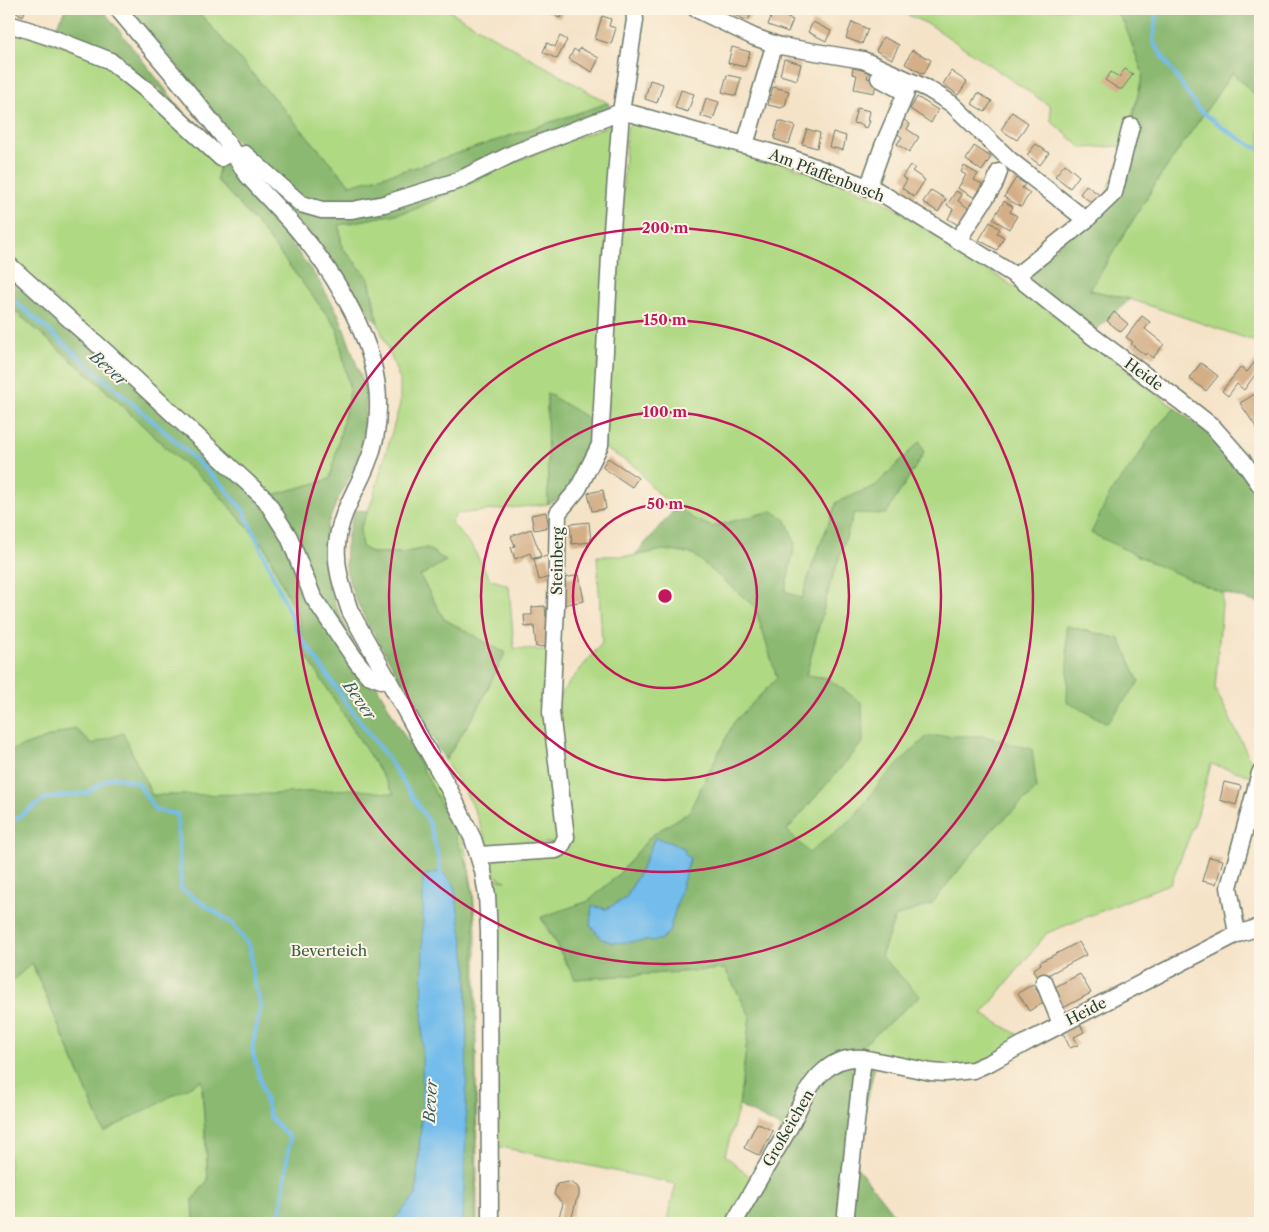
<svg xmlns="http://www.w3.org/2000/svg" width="1269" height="1232" font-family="'Libre Caslon Text',serif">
<rect width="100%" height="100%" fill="#fcf5e5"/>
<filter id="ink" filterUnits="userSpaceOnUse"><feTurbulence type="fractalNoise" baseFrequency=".02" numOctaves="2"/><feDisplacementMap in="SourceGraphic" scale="10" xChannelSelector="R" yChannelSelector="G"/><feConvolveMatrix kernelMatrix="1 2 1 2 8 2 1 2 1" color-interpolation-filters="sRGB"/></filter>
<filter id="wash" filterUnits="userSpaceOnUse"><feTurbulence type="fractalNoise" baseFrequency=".0096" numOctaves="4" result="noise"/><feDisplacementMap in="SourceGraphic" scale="20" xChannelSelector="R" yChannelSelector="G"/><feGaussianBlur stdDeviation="1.12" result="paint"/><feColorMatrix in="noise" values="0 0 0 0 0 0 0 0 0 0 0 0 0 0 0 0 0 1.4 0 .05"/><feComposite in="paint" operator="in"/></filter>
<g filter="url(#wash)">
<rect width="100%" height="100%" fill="#f5e3c8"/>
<g fill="#b0d984" stroke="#688b5c" fill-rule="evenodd">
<path d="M193,9H446L608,103L420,166L350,185L202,16Z"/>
<path d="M895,9H1113L1124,23L1143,74L1125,146L1082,148L1051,121L1050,106L932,26Z"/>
<path d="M9,28L109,62L220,159L217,180L258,225L337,328L350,391L330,479L266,497L9,256Z"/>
<path d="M1232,73L1260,99V343L1130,299L1090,290L1157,181Z"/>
<path d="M634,122L716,143L829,178L885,202L1028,296L1087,339L1175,408L1155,429L1091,533L1223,593L1215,688L1259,778L1211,764L1197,817L1171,883L1047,933L982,1014L1029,1041L973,1070L845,1060L895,917L931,904L990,832L1037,789L883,779L855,816L809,854L787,830L863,742L827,678L806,675L829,588L854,513L919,442L875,486L837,502L812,566L802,599L785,591L795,543L772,511L712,527L692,518L658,494L635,466L604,448L627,127ZM1066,626L1120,639L1139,682L1107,723L1068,663Z"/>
<path d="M612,124L615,133L594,422L547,394L548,504L456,514L451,523L471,545L490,579L509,586L514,648L553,651L552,711L564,689L602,643L597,556H634L663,550L693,554L755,607L778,678L734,722L689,812L652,835L617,876L589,901L541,918L575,979L725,969L750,1016L739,1106L725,1155L756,1182L734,1223H666L676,1184L496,1146L497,931L492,879L506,881L493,875L489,860L558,842L489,847L471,802L445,761L477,710L505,653L444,619L420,576L445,560L427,548L401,553H372L362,547L360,529L372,501L400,404V380L378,323L369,279L342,247L339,225L411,211L516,161Z"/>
<path d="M9,306L99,384L175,456L212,487L265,547L299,620L306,655L381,773L416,747L460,822L473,891L476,929L477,1223H216L202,1089L208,1180L193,1199L194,1223H9V984L14,979L92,744L75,728L9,751ZM33,966L109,1130L104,1132Z"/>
</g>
<g fill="#8cb972" stroke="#567b53" fill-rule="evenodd">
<path d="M66,9H102L203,137L158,88L110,59L53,32Z"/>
<path d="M128,9H193L202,16L350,185L420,166L608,103L611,109L440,180L342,208L303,200L238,143L168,54Z"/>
<path d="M1113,9H1260V99L1232,73L1157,181L1090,290L1130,299L1095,331L1033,282L1028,274L1103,201L1126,146L1143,74L1124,23Z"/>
<path d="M225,159L236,179L285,235L317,278L339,315L366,391L365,424L360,450L352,472L336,503L327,526L324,547L328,586L339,613L355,647L425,773L449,820L469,870L473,897L474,930L476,1223H463L466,1130L422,1110L416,1195L391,1223H194L193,1199L208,1180L202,1080L104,1132L32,963L9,984V751L75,728L92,744L123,733L152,795L271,794L351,789L394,794L306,655L299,620L265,547L212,487L175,456L99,384L9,306V265L266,497L330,479L350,391L337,328L258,225L217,180L220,162Z"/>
<path d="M511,160L516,161L411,211L339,225L342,247L369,279L378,323L360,307L322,248L256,173L318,215Z"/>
<path d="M547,393L601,426L578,489L548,504Z"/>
<path d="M1175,408L1243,461L1260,485V603L1223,593L1159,566L1091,533L1111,492L1138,457L1155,429Z"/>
<path d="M920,441L924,453L886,514L854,513L829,588L806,675L827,678L862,703L863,742L787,830L809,853L855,816L883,779L927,736H983L1032,749L1037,789L990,832L931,904L895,917L881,956L920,996L846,1060L876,1061L853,1162L901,1223H734L782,1128L739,1106L750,1016L725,969L575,979L546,924L541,917L589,901L617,876L652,835L689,812L734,722L777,678L755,607L693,554L663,550L634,556L677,507L692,518L712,527L772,511L786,520L795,543L785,591L802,599L812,566L837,502L875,486ZM655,838L690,859L688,867L590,925L592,906L606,909L626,898L645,861Z"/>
<path d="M355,510L368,511L360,529L362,547L372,553H401L427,548L446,561L420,576L444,619L505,653L477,710L445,760C426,726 407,691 387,656C372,629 350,599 346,566C344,546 349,529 355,510Z"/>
<path d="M1066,626L1120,639L1139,682L1107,723L1067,702L1068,663Z"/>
</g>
<g fill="#73bceb" stroke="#497c90">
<path d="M655,837L684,848L685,854L690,858L669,932L660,940L613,943L602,939L590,925L592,906L606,909L626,898L645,861Z"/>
<path d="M441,871L454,884L467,966L466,1130L463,1223H391L416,1195L422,1110L423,876Z"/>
</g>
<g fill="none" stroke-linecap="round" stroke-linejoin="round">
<g stroke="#73bceb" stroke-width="4">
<path d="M1145,9L1157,15"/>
<path d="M1157,9L1153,42L1198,109L1226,130L1254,147L1260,148"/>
<path d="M9,296L172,438L224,487L245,513L300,636L355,715L387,757L429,822L438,855L441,874"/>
<path d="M11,822L47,798L87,793L106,780L115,777L138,783L155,810L177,814L181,889L232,923L250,947L253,980L261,1004L252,1049L270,1117L290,1138L279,1223"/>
</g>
</g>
<g id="blocks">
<g fill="#d3ae86">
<path d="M9,9H26L23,16Z"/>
<path d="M555,9H564L560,18L552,15Z"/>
<path d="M732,9H748L752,11L748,21L730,13Z"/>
<path d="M774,9L783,10L781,15L793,20L788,32L768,25Z"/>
<path d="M602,16L611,19L609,26L616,28L611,44L595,39Z"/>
<path d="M813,22L831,31L826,41L808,32Z"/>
<path d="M852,22L868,29L862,44L846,38Z"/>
<path d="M560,36L567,40L557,59L543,52L547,43L555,47Z"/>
<path d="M883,37L899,45L892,59L876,51Z"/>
<path d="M732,47L750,52L745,67L728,63Z"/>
<path d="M580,48L599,58L592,72L569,59L574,49L578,52Z"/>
<path d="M912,50L931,60L924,74L905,64Z"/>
<path d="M784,59L801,64L797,80L780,75Z"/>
<path d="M853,68L869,72L867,78L877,80L874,93L854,89L857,75L852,74Z"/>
<path d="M1125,69L1133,74L1122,89H1119L1105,80L1111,72L1119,77Z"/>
<path d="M951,71L967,82L958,95L943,84Z"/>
<path d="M727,75L741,78L736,96L722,92Z"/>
<path d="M650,80L663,84L657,103L645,99Z"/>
<path d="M773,87L789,91L785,106L781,108L768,105Z"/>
<path d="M681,90L694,94L688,112L675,108Z"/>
<path d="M978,93L992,101L985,112L972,104Z"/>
<path d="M917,97L938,110L931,123L910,109Z"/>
<path d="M706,98L719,102L713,120L701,116Z"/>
<path d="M857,108L870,111L868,121H870L867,128L863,127V125L853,123Z"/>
<path d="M1012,112L1028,123L1017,140L1001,130Z"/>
<path d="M904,120L910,124L907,129L919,137L909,152L897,144L902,137L896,133Z"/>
<path d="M779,121L795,126L789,144L774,139Z"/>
<path d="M807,129L820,133L817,148L802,144Z"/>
<path d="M833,132L846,136L843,150L829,147Z"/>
<path d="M1036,144L1049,153L1040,165L1027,155Z"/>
<path d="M974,146L991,157L982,171L966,160Z"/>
<path d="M1065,164L1079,176L1070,188L1055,176Z"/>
<path d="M910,165L915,168L912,171L925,180L914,197L902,188L907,180L902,177Z"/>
<path d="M964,166L978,174L974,180L982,184L975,198L958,188L966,175L961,172Z"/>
<path d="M1016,178L1025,184L1022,188L1030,193L1021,207L1004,197Z"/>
<path d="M1086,185L1101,196L1095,205L1080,194Z"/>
<path d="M931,190L946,199L938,212L923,202Z"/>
<path d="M956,191L962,195L958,201L970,209L960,226L948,219L953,209L947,205Z"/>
<path d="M1004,201L1013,207L1010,212L1017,216L1009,229L993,219Z"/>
<path d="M990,222L1000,229L997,233L1004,237L997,250L979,240Z"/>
<path d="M1114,312L1128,324L1121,332L1107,321Z"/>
<path d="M1142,316L1150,322L1145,329L1164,344L1153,358L1147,353L1145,355L1131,344L1133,342L1126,337Z"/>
<path d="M1260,355V368L1244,390L1237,384L1228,396L1222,391L1241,367L1247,372Z"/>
<path d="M1201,363L1218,376L1206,391L1189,378Z"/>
<path d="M1255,394L1260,403V433L1240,403Z"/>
<path d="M608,458L638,478L632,487L602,467Z"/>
<path d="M603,490L606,509L592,511L588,493Z"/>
<path d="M546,512L549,527L534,530L531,515Z"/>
<path d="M589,522L591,542L572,544L570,524Z"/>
<path d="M531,529L541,556L532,559L530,553L515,559L511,547L515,546L511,536Z"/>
<path d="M548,556L553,576L539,580L534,559Z"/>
<path d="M579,575L584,601L562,605L560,579Z"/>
<path d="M545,606L546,617H552L550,646L536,647L534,626L525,627L524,615H532V607Z"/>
<path d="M1224,782L1241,786L1236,805L1220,800Z"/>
<path d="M1209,857L1223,860L1216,884L1202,881Z"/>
<path d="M1079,942L1086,955L1038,980L1033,970L1041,964L1040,962Z"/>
<path d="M1080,974L1091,993L1063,1008L1053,988Z"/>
<path d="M1033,984L1044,1002L1029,1011L1018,993Z"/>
<path d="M1080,1024L1084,1032L1074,1037L1078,1045L1070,1048L1063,1033Z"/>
<path d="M757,1123L773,1131L760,1156L744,1148Z"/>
<path d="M569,1182L577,1186L579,1190V1196L576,1201L572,1217L570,1216L569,1223H557L563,1204L554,1194L557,1184Z"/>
</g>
</g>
</g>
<g filter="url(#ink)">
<use href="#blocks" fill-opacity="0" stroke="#6a7768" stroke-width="1"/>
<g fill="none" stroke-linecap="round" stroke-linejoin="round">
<defs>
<g id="minor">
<path d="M118,9C153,52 191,93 224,138C233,150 239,164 248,176C264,194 281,211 297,229C336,275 380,346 378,408C378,428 374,449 366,467C355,493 339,516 337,545C335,568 343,590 350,611L449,789L473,839L483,871L487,896L489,932L490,1223"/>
<path d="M696,9L754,37L780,46L863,60L928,89L952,104L1010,160L1086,220L1114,193L1131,126"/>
<path d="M9,24L47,36L109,60L154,96L221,158L233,152"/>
<path d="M745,145L772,53"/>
<path d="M236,156L245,154L301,204L322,210H352L384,204L457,181L514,153L621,112L633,114L791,158L878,191L1016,276L1092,336L1180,401L1213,427L1243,461L1260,485"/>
<path d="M868,188L883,146L906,93L879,78"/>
<path d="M958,240L994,185L999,172"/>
<path d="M9,265L107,353L265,499L289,537L313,597L357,662L368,675L381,680L388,678"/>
<path d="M1016,276L1086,220"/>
<path d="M479,855L556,850L561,847L566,837L551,712L556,607L558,513L578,489L600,445L610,256L621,112L635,20L634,9"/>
<path d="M1237,934L1229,887L1260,773"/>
<path d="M1044,982L1061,1024"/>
<path d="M734,1223C751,1192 770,1161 788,1130C799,1110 806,1086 824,1071C835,1061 848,1057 863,1058L931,1072L945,1073L973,1070L991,1062L1029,1041L1237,934L1260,927"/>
<path d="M845,1223L863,1058"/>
</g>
</defs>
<use href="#minor" stroke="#6a7768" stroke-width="19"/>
<use href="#minor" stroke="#fff" stroke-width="16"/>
</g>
</g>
<g fill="none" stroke="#c2185b" stroke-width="2.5">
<circle cx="665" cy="596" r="92"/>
<circle cx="665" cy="596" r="184"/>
<circle cx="665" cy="596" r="276"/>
<circle cx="665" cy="596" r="368"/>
</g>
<g text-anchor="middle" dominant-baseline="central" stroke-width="4" stroke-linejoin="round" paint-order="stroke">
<g font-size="15" fill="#1f3d34" stroke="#fcf5e5">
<text transform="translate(827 175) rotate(21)">Am Pfaffenbusch</text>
<text transform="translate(1144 374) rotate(36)">Heide</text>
<text transform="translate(557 561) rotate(-89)">Steinberg</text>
<text transform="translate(1086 1011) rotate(-27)">Heide</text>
<text transform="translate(788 1128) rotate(-60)">Großeichen</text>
</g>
<g font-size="15" fill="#3c5c44" stroke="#fcf5e5">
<text x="329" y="950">Beverteich</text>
</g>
<g font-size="16" font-style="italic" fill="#345d62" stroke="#fcf5e5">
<text transform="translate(109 368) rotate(41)">Bever</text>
<text transform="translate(360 700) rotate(55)">Bever</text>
<text transform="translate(430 1101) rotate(-87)">Bever</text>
</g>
</g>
<circle cx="665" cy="596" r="8" fill="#c2185b" stroke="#fcf5e5" stroke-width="2.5"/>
<g font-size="15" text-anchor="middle" font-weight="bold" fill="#c2185b" stroke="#fcf5e5" stroke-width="4" stroke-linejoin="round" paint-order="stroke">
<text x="665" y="233">200 m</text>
<text x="665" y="325">150 m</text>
<text x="665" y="417">100 m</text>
<text x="665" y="509">50 m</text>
</g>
<rect width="1269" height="1232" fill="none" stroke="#fcf5e5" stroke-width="30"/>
</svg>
